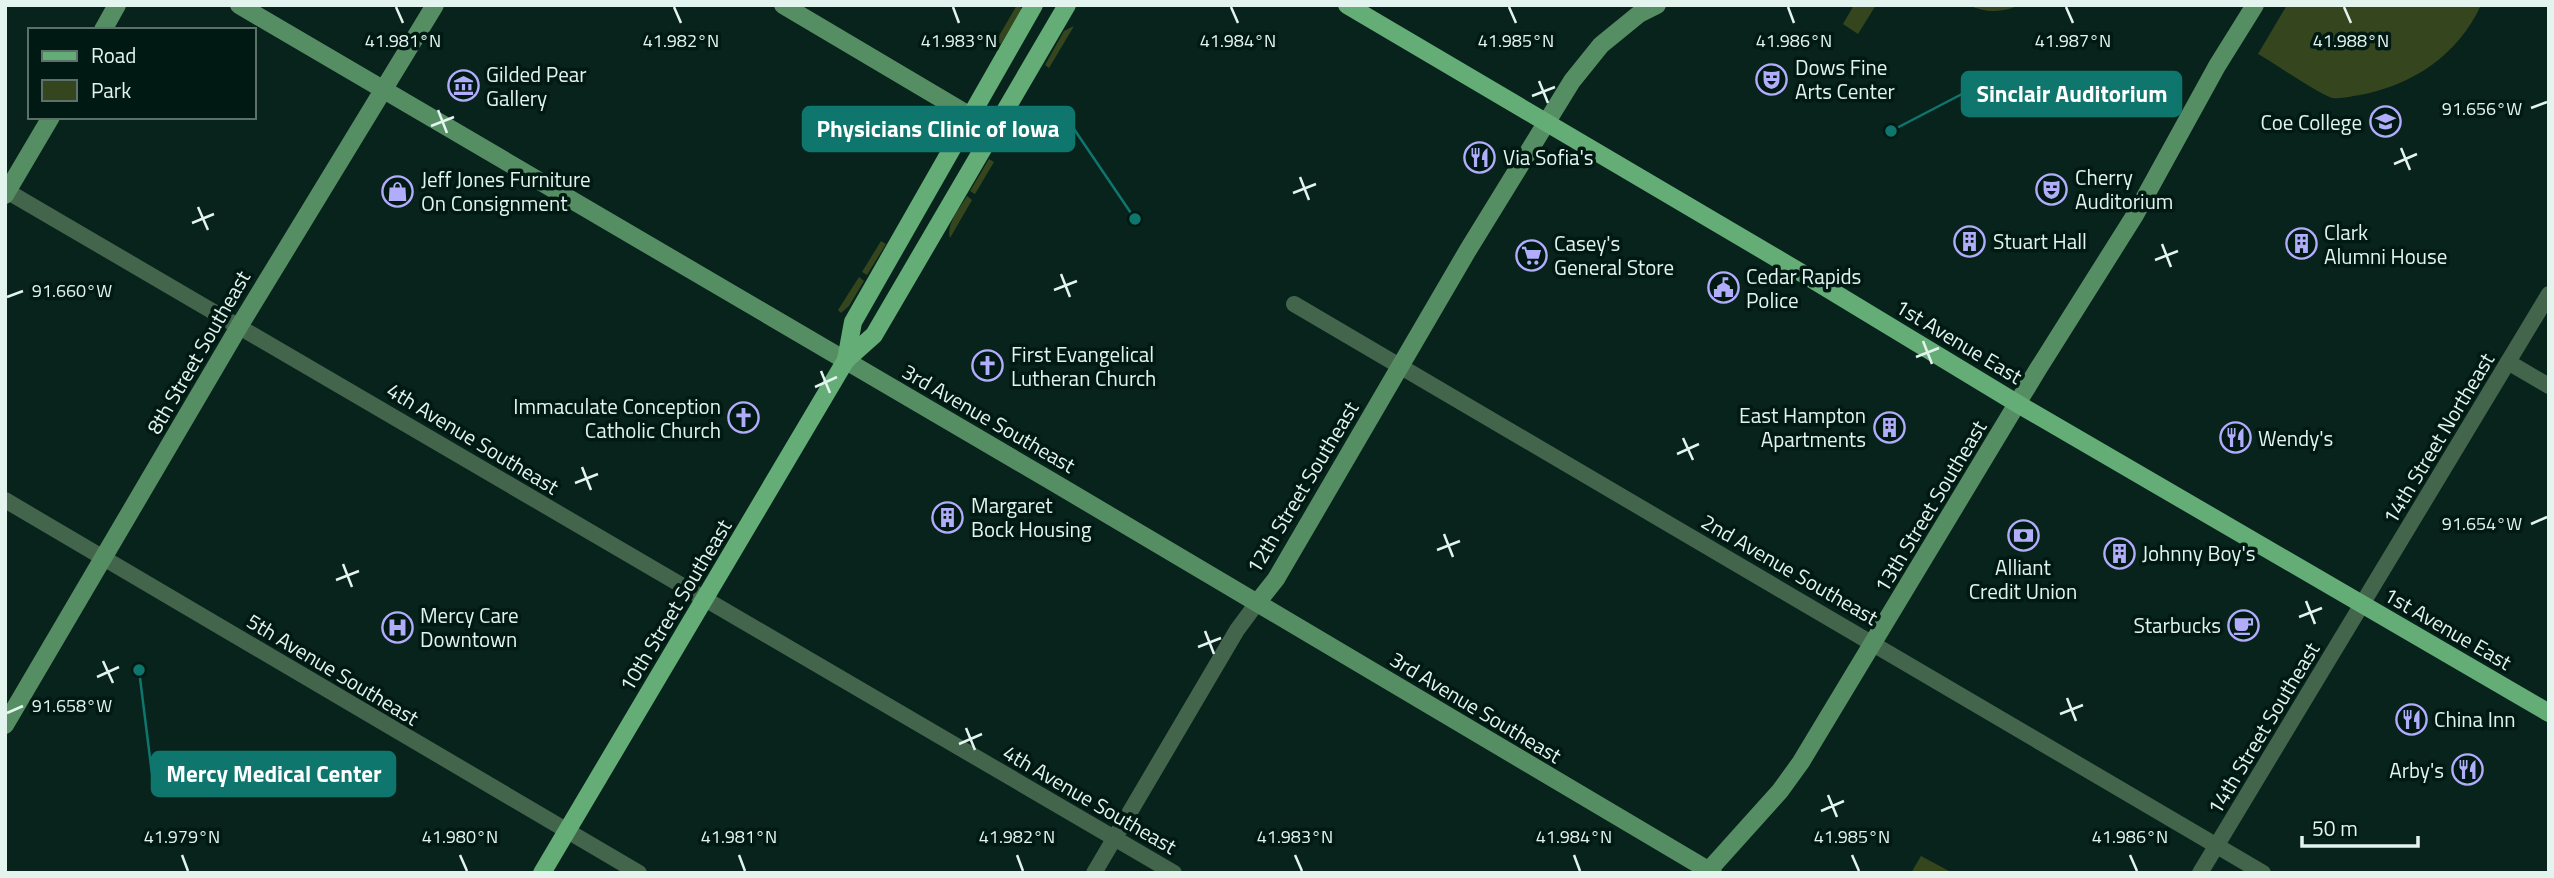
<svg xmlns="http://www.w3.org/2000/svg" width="2554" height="878" font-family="'Titillium Web',sans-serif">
<rect width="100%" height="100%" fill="#07231c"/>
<g fill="#35461e">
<path d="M1017,5H1020L1021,10L1001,44L996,41Z"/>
<path d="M1854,5H1876L1858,34L1843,24Z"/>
<path d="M1969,5H2020C2004,12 1986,14 1969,5Z"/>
<path d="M2287,5H2481C2458,55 2413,85 2360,95C2352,96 2341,99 2333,98C2322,96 2271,61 2258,54Z"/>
<path d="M1074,26L1049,68L1045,65L1064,31Z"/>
<path d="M989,159L994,162L975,194L970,191Z"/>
<path d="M967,196L972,200L950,238C946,224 960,208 967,196Z"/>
<path d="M881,241L886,244L867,275L862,272Z"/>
<path d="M859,277L864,281L849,306L841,313L838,310Z"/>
<path d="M1921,856L1949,871L1948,873H1911Z"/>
</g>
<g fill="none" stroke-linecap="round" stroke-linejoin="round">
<g stroke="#43654b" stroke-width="16">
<path d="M5,190L1174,873"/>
<path d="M1294,304L2263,873"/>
<path d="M2508,362L2549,386"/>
<path d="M5,500L639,873"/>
<path d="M1094,873L1237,630L1257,603"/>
<path d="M2200,873L2549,294"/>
</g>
<g stroke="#568e64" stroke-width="18">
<path d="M239,5L1053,482L1713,873"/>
<path d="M783,5L994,130"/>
<path d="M103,30L117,5"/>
<path d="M5,195L51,117"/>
<path d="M1257,603L1276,579L1468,250L1572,81L1601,45L1639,14L1657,5"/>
<path d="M5,725L240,325L435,5"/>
<path d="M1709,870L1780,791L1801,762L2038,369L2135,215L2217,66L2255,5"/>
</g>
<g stroke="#65ad77" stroke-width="18">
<path d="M1347,5L1800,272L2018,404L2549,713"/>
<path d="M846,360L853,322L1034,5"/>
<path d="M542,873L846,360L874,335L1067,5"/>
</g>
</g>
<path fill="none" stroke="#e3f3ed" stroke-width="2.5" d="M396,7L403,23M674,7L681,23M953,7L959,23M1231,7L1238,23M1509,7L1516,23M1788,7L1794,23M2066,7L2073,23M2344,7L2351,23M1539,81L1548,103M1532,96L1555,87M2531,108L2547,102M438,110L447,133M431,126L454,117M2401,148L2410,170M2394,164L2417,154M1300,177L1309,200M1293,193L1316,184M198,207L208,230M192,223L214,214M2162,244L2171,267M2155,260L2178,251M1061,274L1070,297M1054,290L1077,281M7,297L23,291M1923,341L1932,364M1916,357L1939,348M821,371L830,393M815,387L837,377M1683,438L1693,460M1677,454L1699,444M582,467L591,490M575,483L598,474M2531,524L2547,517M1444,534L1453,557M1437,550L1460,541M343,564L352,587M336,580L359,571M2306,601L2315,624M2299,617L2322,608M1205,631L1214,654M1198,647L1221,638M103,661L113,683M97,677L119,667M2067,698L2076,721M7,713L23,706M2060,714L2083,705M966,728L975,750M959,744L982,734M1828,795L1837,817M1821,811L1844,801M182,855L188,871M460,855L467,871M739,855L745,871M1017,855L1023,871M1295,855L1302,871M1574,855L1580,871M1852,855L1859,871M2130,855L2137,871"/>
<defs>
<symbol id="theatre-ring" viewBox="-11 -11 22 22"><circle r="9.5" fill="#001a13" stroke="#b2adfa" stroke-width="1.5"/><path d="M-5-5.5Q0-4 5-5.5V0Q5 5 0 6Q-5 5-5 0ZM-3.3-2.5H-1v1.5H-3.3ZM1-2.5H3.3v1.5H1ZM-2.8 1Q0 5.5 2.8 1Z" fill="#b2adfa"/></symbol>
<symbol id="museum-ring" viewBox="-11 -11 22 22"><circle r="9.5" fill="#001a13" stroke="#b2adfa" stroke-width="1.5"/><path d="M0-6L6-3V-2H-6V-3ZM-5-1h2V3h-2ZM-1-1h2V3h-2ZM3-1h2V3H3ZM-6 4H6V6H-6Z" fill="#b2adfa"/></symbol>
<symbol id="university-ring" viewBox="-11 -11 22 22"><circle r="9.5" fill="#001a13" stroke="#b2adfa" stroke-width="1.5"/><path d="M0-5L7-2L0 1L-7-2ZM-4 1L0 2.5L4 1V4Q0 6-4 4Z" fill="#b2adfa"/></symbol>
<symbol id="restaurant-ring" viewBox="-11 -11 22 22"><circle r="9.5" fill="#001a13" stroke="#b2adfa" stroke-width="1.5"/><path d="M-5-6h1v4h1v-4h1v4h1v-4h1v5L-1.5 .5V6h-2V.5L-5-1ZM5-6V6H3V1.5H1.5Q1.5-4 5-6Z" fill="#b2adfa"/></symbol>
<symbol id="shop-ring" viewBox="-11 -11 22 22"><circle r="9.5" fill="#001a13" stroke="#b2adfa" stroke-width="1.5"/><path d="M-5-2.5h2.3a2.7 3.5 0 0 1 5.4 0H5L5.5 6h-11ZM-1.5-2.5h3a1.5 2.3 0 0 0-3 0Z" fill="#b2adfa"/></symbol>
<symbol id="building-ring" viewBox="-11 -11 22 22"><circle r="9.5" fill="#001a13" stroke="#b2adfa" stroke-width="1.5"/><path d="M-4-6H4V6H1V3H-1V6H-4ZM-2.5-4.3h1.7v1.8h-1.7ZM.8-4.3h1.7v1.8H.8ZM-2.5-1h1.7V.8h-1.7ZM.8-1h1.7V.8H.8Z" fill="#b2adfa"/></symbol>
<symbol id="supermarket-ring" viewBox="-11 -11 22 22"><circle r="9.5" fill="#001a13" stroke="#b2adfa" stroke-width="1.5"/><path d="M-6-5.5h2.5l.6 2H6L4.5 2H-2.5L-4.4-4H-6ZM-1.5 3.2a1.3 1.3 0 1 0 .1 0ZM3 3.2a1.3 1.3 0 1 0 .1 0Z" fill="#b2adfa"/></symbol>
<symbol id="civic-ring" viewBox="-11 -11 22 22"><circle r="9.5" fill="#001a13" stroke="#b2adfa" stroke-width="1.5"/><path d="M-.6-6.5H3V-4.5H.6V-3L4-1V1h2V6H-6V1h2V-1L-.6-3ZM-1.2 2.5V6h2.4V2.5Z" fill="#b2adfa"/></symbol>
<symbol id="church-ring" viewBox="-11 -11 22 22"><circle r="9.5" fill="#001a13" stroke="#b2adfa" stroke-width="1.5"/><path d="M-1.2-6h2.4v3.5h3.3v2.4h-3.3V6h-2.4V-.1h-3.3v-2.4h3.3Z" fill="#b2adfa"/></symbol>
<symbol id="bank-ring" viewBox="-11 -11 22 22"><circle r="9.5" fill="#001a13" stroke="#b2adfa" stroke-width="1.5"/><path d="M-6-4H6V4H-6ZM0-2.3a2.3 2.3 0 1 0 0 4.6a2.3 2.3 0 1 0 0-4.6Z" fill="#b2adfa"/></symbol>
<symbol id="cafe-ring" viewBox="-11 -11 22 22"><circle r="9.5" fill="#001a13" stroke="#b2adfa" stroke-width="1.5"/><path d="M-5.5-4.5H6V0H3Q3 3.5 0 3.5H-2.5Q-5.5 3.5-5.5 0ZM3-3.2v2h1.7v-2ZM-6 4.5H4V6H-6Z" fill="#b2adfa"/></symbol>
<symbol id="hospital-ring" viewBox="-11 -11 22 22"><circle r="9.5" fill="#001a13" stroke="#b2adfa" stroke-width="1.5"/><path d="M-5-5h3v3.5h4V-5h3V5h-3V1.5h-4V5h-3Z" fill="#b2adfa"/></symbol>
</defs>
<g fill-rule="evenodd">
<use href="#theatre-ring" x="1754" y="62" width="35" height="35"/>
<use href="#museum-ring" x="446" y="68" width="35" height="35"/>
<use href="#university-ring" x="2368" y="104" width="35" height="35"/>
<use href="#restaurant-ring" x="1462" y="140" width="35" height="35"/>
<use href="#theatre-ring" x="2034" y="172" width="35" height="35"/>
<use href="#shop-ring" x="380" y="174" width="35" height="35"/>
<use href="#building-ring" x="1952" y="224" width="35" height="35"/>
<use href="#building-ring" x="2284" y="226" width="35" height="35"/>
<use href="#supermarket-ring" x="1514" y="238" width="35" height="35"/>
<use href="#civic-ring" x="1706" y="270" width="35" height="35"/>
<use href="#church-ring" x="970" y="348" width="35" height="35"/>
<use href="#church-ring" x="726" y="400" width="35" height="35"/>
<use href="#building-ring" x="1872" y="410" width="35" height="35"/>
<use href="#restaurant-ring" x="2218" y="420" width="35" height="35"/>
<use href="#building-ring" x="930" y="500" width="35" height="35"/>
<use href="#bank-ring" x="2006" y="518" width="35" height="35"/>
<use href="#building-ring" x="2102" y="536" width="35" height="35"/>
<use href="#cafe-ring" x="2226" y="608" width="35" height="35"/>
<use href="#hospital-ring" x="380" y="610" width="35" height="35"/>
<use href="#restaurant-ring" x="2394" y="702" width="35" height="35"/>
<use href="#restaurant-ring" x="2450" y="752" width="35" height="35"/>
</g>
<g text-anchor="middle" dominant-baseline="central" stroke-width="7" stroke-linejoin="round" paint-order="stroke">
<g font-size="21" fill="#e3f3ed" stroke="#001a13" text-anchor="start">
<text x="1795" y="67">Dows Fine<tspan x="1795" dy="24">Arts Center</tspan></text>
<text x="486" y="74">Gilded Pear<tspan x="486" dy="24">Gallery</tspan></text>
<text x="2362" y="122" text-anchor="end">Coe College</text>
<text x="1503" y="157">Via Sofia's</text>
<text x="2075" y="177">Cherry<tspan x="2075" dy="24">Auditorium</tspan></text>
<text x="421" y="179">Jeff Jones Furniture<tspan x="421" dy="24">On Consignment</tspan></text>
<text x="2324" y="232">Clark<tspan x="2324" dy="24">Alumni House</tspan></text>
<text x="1993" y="241">Stuart Hall</text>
<text x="1554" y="243">Casey's<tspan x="1554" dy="24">General Store</tspan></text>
<text x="1746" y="276">Cedar Rapids<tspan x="1746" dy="24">Police</tspan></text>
<text x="1011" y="354">First Evangelical<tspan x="1011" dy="24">Lutheran Church</tspan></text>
<text x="721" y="406" text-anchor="end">Immaculate Conception<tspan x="721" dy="24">Catholic Church</tspan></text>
<text x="1866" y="415" text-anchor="end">East Hampton<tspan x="1866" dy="24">Apartments</tspan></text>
<text x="2258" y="438">Wendy's</text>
<text x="971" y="505">Margaret<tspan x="971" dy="24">Bock Housing</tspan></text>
<text x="2142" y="553">Johnny Boy's</text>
<text x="2023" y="567" text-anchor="middle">Alliant<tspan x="2023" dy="24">Credit Union</tspan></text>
<text x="420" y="615">Mercy Care<tspan x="420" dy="24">Downtown</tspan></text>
<text x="2221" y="625" text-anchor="end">Starbucks</text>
<text x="2434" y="719">China Inn</text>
<text x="2444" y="770" text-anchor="end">Arby's</text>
</g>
<g font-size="21" fill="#e3f3ed" stroke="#001a13">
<text transform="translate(1959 341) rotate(31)">1st Avenue East</text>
<text transform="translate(198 352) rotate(-60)">8th Street Southeast</text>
<text transform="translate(989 418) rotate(30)">3rd Avenue Southeast</text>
<text transform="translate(473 438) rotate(31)">4th Avenue Southeast</text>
<text transform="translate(2438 438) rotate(-59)">14th Street Northeast</text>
<text transform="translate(1302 487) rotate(-59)">12th Street Southeast</text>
<text transform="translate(1930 506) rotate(-59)">13th Street Southeast</text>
<text transform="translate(1790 569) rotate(30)">2nd Avenue Southeast</text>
<text transform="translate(675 605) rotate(-59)">10th Street Southeast</text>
<text transform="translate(2448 628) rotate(30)">1st Avenue East</text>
<text transform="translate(333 669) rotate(31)">5th Avenue Southeast</text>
<text transform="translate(1476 707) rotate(31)">3rd Avenue Southeast</text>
<text transform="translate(2263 728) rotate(-59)">14th Street Southeast</text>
<text transform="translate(1090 799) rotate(30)">4th Avenue Southeast</text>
</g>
</g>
<g font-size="18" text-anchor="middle" fill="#e3f3ed" stroke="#001a13" stroke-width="7" stroke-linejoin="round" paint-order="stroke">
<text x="403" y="47">41.981°N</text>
<text x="681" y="47">41.982°N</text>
<text x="959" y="47">41.983°N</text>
<text x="1238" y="47">41.984°N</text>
<text x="1516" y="47">41.985°N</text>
<text x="1794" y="47">41.986°N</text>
<text x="2073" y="47">41.987°N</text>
<text x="2351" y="47">41.988°N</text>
<text x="2482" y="115">91.656°W</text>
<text x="72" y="297">91.660°W</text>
<text x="2482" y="530">91.654°W</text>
<text x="72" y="712">91.658°W</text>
<text x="182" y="843">41.979°N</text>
<text x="460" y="843">41.980°N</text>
<text x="739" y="843">41.981°N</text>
<text x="1017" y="843">41.982°N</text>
<text x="1295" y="843">41.983°N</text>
<text x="1574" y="843">41.984°N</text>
<text x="1852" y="843">41.985°N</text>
<text x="2130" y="843">41.986°N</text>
</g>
<path fill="none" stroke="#0f766e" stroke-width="2.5" d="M1891 131L1962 94M1135 219L1074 129M139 670L152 774"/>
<g fill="#0f766e" stroke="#001a13" stroke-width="2.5">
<circle cx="1891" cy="131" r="7"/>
<circle cx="1135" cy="219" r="7"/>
<circle cx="139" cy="670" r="7"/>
</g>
<g fill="#0f766e" stroke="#0f766e" stroke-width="2.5">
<rect x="1962" y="72" width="219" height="44" rx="7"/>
<rect x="803" y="107" width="271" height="44" rx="7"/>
<rect x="152" y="752" width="243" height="44" rx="7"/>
</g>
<g font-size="23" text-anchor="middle" font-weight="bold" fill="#fff">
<text x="2072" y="102">Sinclair Auditorium</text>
<text x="938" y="137">Physicians Clinic of Iowa</text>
<text x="274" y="782">Mercy Medical Center</text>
</g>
<rect width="2554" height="878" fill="none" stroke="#e3f3ed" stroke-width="14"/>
<rect x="28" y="28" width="228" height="91" fill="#001a13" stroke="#5b716a" stroke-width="2"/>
<rect x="42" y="51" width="35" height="10" fill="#65ad77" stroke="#5b716a" stroke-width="2"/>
<text x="91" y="63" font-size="21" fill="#e3f3ed">Road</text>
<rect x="42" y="80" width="35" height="21" fill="#35461e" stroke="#5b716a" stroke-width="2"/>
<text x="91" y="98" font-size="21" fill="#e3f3ed">Park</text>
<path d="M2302 836v10h116v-10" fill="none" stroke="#e3f3ed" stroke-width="3.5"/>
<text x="2312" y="836" font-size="21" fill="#e3f3ed" stroke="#001a13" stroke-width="5" paint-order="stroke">50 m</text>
</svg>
